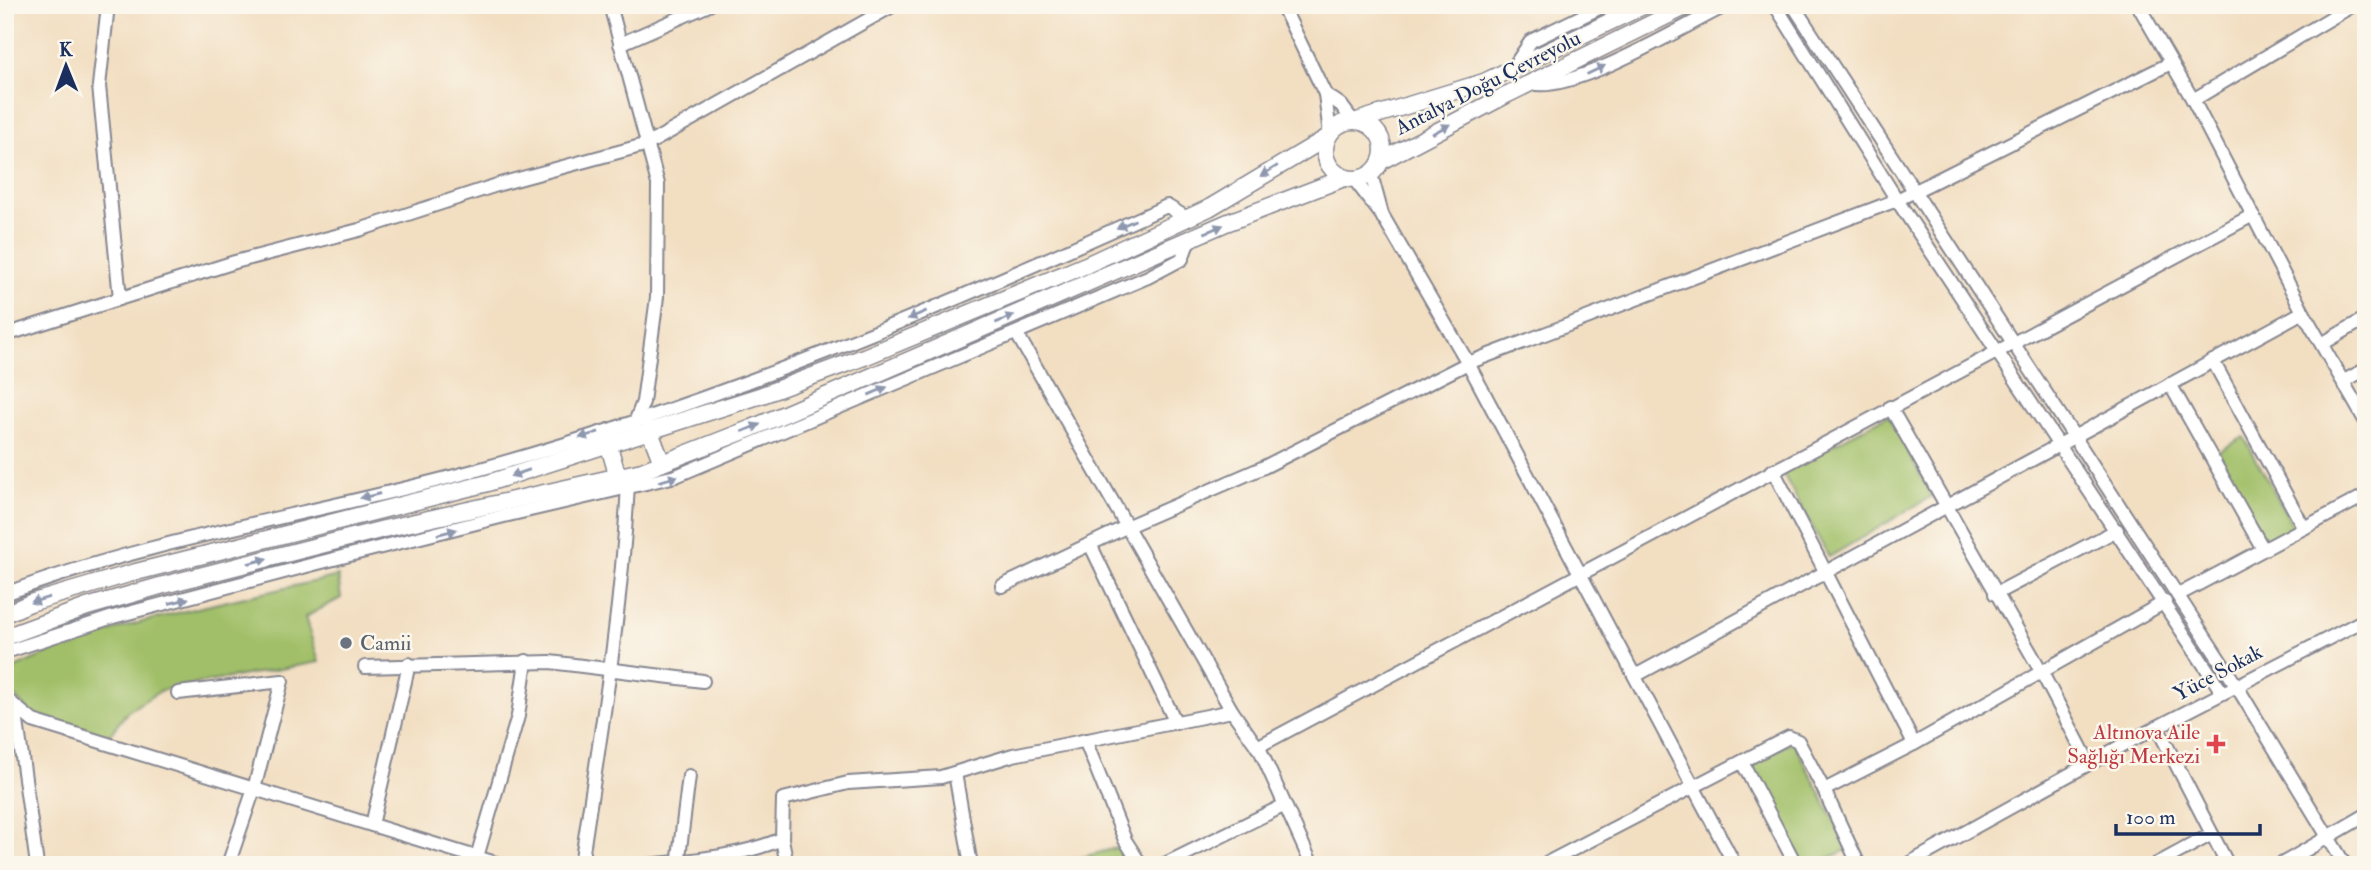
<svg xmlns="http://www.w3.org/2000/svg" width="2371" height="870" font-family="'IM FELL Double Pica',serif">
<rect width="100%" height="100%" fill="#fbf7ec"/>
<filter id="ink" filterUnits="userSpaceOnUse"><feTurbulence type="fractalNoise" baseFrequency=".0143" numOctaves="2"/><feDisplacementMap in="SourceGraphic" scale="14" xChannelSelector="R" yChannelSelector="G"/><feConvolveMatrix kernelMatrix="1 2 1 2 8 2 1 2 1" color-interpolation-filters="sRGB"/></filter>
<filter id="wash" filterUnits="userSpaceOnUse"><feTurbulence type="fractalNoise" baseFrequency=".00686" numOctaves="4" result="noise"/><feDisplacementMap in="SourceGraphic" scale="28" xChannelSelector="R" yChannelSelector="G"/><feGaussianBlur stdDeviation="1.57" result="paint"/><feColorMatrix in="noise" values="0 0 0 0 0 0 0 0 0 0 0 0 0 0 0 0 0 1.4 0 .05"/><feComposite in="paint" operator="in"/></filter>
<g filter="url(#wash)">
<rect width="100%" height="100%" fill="#f2dec1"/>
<g fill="#a1bf67" stroke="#5e7762" stroke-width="2">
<path d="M1888,415L1932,496L1829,557L1782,472Z"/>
<path d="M2244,437L2294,528L2267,543L2217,452Z"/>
<path d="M338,576L341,598L305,617L319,662L162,690L128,711L109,736L36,720L5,685V673C105,622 229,602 338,576Z"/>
<path d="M1793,741L1848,846L1845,851L1813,865H1802L1749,764Z"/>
<path d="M1124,846L1137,865H1053Z"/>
</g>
</g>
<g filter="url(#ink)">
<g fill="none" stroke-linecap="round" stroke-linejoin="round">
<defs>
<g id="minor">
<path d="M108,5L99,86L120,298"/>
<path d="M610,5L658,184L657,297L643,402L634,425"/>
<path d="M1282,5L1325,94L1330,134"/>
<path d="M1775,5L1897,200L2222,692"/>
<path d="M1793,5L2236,685L2345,865"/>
<path d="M2138,5L2193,100L2303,312L2366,422"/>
<path d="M620,44L709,5"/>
<path d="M1513,68L1531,41L1605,5"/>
<path d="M1531,83C1571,95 1685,25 1727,5"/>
<path d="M1325,94L1341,105L1353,121"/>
<path d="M2193,100L2353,5"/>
<path d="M1371,174L1383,218"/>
<path d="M1354,179L1384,218L1468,363L1735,865"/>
<path d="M1017,334L1232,711"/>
<path d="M5,335L235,262L359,230L500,184L648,144L894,5"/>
<path d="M2322,344L2366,318"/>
<path d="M2213,361L2304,528"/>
<path d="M2344,381L2366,369"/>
<path d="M2170,384L2263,549"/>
<path d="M1890,407L2041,671L2089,763"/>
<path d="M1773,470L1914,744"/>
<path d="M1090,544L1176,723"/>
<path d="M1002,586L1128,526L1264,467L1468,363L1897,200L2169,64"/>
<path d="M5,594C156,537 322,513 477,470C716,404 941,308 1167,206L1187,218"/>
<path d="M1995,594L2117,530"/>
<path d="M2178,595L2366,495"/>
<path d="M12,650L113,617L318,563L504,516L676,476L1148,277L1182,259L1189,240"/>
<path d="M365,667L550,662L703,681"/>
<path d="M1635,676L2303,312"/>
<path d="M178,693L282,681L254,789L228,865"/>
<path d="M5,698L33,721L502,865"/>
<path d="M15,707L37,865"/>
<path d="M2157,727L2228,865"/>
<path d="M1085,740L1125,840L1141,865"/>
<path d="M1257,747L2253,215"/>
<path d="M1742,762L1796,865"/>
<path d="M955,773L971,865"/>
<path d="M372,825L409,664"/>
<path d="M782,839L787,865"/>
<path d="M477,857L518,716L526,661"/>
<path d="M581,865C600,737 622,612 628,483"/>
<path d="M648,865C693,860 739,857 782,839L783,799L848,783L941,777L1013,755L1232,711L1261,752L1312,865"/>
<path d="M678,865L689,776"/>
<path d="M1163,865L1285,805"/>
<path d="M1543,865L1789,737L1798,741L1824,790"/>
<path d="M1859,865L1824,790L1914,744L2165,602"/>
<path d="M1906,865L2132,740L2366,619"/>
<path d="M2155,865L2212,834"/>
<path d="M2280,865L2366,815"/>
</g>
<g id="major">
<path d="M1360,120L1484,82L1645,5"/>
<circle cx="1354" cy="150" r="29"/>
<path d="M1381,161L1508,94L1689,5"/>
<path d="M649,429L662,463"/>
<path d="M608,443L618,477"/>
<path d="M5,614L30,603L132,573L488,483L762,395L864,357L1086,265L1209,208L1328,137"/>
<path d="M5,637L87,607L160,586L384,529L642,471L752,428L1226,223L1344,178"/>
</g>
</defs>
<use href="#minor" stroke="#868690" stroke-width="16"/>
<use href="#major" stroke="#868690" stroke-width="19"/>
<use href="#minor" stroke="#fff" stroke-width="12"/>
<use href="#major" stroke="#fff" stroke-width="16"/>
</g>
<defs><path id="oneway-solid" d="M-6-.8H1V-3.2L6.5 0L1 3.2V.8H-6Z" transform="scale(1.75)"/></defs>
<g fill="#8d97ae">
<use href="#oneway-solid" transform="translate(1596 70) rotate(-26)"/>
<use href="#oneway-solid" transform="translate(1441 129) rotate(-28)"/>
<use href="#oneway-solid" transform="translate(1269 171) rotate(148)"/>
<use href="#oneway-solid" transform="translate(1126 224) rotate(156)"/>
<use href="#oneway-solid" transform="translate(1214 229) rotate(-23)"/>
<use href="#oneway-solid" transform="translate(917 315) rotate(157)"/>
<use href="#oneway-solid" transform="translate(1005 319) rotate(-23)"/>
<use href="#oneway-solid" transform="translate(878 391) rotate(-23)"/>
<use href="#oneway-solid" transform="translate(751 428) rotate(-22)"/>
<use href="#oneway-solid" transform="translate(589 435) rotate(163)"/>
<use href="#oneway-solid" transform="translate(520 473) rotate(161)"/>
<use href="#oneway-solid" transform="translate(668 479) rotate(-16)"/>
<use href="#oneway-solid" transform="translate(370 496) rotate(167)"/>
<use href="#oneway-solid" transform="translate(447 532) rotate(-15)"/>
<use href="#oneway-solid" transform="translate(258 561) rotate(-14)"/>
<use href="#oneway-solid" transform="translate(40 600) rotate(163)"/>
<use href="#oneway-solid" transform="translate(179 601) rotate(-15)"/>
</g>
</g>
<circle fill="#6b7280" stroke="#fbf7ec" stroke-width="2.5" cx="346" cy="643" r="7"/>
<path fill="#e0444e" stroke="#fbf7ec" stroke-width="2.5" d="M2212.5 733.5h7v7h7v7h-7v7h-7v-7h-7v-7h7z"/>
<g text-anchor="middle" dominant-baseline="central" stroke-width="5" stroke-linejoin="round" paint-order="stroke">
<g font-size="21" fill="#1b2f5e" stroke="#fbf7ec">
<text transform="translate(1488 83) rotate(-27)">Antalya Doğu Çevreyolu</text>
<text transform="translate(2218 673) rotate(-28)">Yüce Sokak</text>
</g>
<g font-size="21" fill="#5b616d" stroke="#fbf7ec" text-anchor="start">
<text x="360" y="643">Camii</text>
</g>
<g font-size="21" fill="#be3a42" stroke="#fbf7ec" text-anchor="end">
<text x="2200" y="732">Altınova Aile<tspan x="2200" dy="24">Sağlığı Merkezi</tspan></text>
</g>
</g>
<rect width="2371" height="870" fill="none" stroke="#fbf7ec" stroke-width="28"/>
<g transform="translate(66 66) rotate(359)" stroke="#fbf7ec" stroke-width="5" paint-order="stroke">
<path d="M0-5L12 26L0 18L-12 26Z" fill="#1b2f5e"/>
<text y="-10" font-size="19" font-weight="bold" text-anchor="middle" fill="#1b2f5e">K</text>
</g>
<path d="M2116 824v10h144v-10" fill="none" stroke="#1b2f5e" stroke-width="3.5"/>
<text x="2126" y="824" font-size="21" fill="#1b2f5e" stroke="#fbf7ec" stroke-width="5" paint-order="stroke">100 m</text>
</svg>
